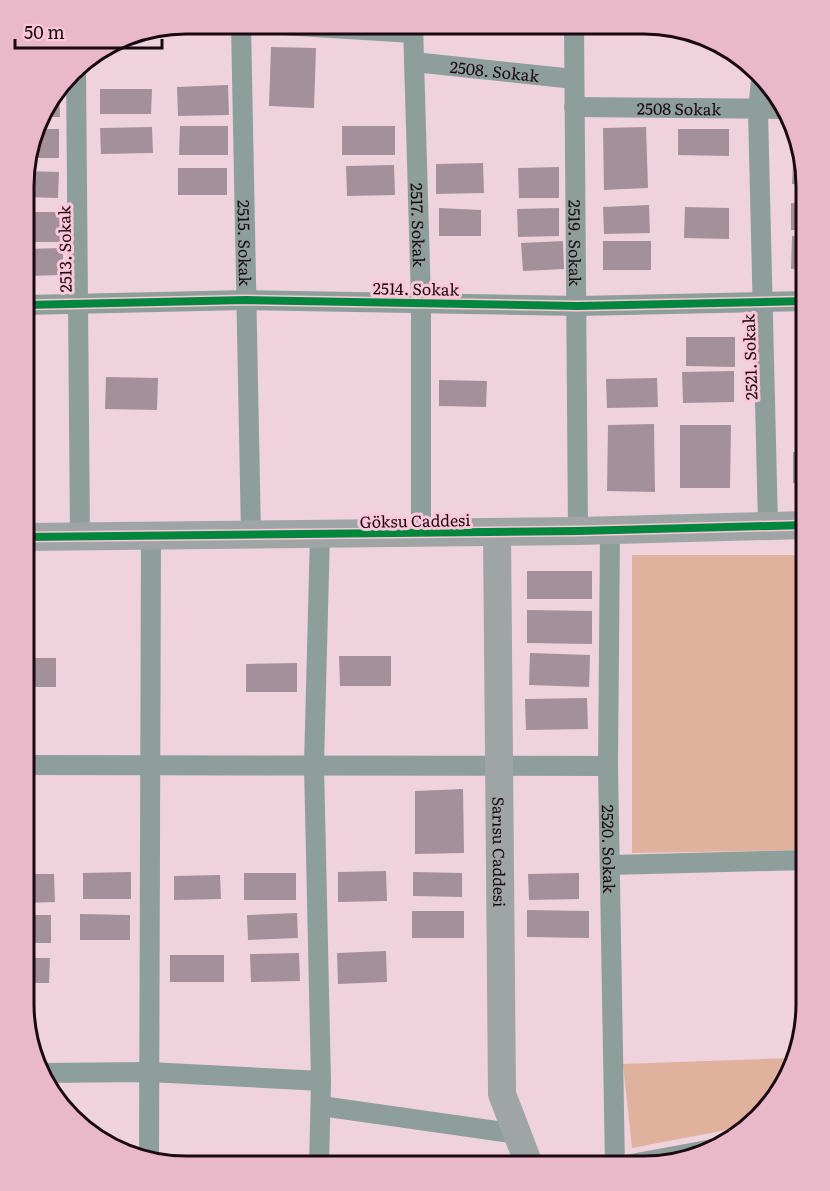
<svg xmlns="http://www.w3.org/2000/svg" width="830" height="1191" font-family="Literata,serif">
<rect width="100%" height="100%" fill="#efd3dc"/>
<g fill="#e0b19d">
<path d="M632,555H806V850L632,853Z"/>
<path d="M791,1058L778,1095L742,1127L632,1148L623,1064Z"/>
</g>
<g fill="#a4909a">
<path d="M271,47L316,48L314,108L269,106Z"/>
<path d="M228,85L229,115L178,116L177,87Z"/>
<path d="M59,89L60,117H42L46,106Z"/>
<path d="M100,89H152L151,114H100Z"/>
<path d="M180,126H228V155H179Z"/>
<rect x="342" y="126" width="53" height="29"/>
<path d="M152,127L153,153L101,154L100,128Z"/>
<path d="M646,127L648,188L604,190L603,128Z"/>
<path d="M38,129H59V158H28Z"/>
<path d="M678,129H729V156L678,155Z"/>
<path d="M793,162H800L806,184H792Z"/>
<path d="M483,163L484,193L436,194V164Z"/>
<path d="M394,165L395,195L347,196L346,166Z"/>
<path d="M559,167V198H519L518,168Z"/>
<rect x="178" y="168" width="49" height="27"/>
<path d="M25,171L59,172L58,198L25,197Z"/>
<rect x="791" y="203" width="15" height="27"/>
<path d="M649,205L650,233L604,234L603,207Z"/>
<path d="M685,207L729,208V239L684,238Z"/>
<path d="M439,208L481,210V236H439Z"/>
<path d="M559,208V236L518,237L517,209Z"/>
<rect x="25" y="212" width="36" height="30"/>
<path d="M792,236H806V269H791Z"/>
<path d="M563,241L564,269L523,271L521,243Z"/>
<rect x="603" y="241" width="48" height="29"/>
<path d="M63,248V275L25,276V249Z"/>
<path d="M686,337H735V367L686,366Z"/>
<path d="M734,371V402L683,403L682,372Z"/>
<path d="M797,374L806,375V402H797Z"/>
<path d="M106,377L158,378L157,410L105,409Z"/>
<path d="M657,378L658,407L607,408L606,379Z"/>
<path d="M439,380L487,381L486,407L439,406Z"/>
<path d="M806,419V483H793V452L799,453L797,420Z"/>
<path d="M654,424L655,492L607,491L608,425Z"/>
<path d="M680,425H731L730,488H680Z"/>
<rect x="527" y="571" width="65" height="28"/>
<path d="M527,610L592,611V644L527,643Z"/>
<path d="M530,653L590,655L589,687L529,685Z"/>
<path d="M339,656H391V686H340Z"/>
<rect x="25" y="658" width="31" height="29"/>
<path d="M297,663V692H246V664Z"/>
<path d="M587,698L588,729L526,730L525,699Z"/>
<path d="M463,789L464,853L415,854V791Z"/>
<path d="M386,871L387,901L338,902V872Z"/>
<path d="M131,872V899H83V873Z"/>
<path d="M413,872L462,873V897L413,896Z"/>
<rect x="244" y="873" width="52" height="27"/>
<path d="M579,873V899L529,900L528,874Z"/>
<path d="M24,874H54L55,902L24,903Z"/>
<path d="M220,875L221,899L174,900V876Z"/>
<path d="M527,910L589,911V938L527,937Z"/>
<rect x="412" y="911" width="52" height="27"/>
<path d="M297,913L298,938L248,940L247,915Z"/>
<path d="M80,914L130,915V940H80Z"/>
<rect x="24" y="915" width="27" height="28"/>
<path d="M386,951L387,982L338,984L337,953Z"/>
<path d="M299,953L300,981L251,982L250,954Z"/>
<rect x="170" y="955" width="54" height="27"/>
<path d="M24,958H50L49,983H24Z"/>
</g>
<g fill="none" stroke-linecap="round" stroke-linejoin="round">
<g stroke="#8e9f9b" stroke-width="20">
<path id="s1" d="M241,24L251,535"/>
<path d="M266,24L413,33"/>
<path id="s2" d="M413,25L421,301V533"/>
<path id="s3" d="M574,25L578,531"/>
<path id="s4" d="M414,62L574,79"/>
<path d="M76,69L80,537"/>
<path d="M761,80L758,111L768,525"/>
<path id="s5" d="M574,107L785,109"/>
<path d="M25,305L246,300L578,306L806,301"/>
<path id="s6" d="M610,531L608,766L615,1167"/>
<path d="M24,765L608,766"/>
<path d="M610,865L806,860"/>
<path d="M40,1073L149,1072L321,1081"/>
<path d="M321,1106L518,1134"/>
<path d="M149,1159L151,536"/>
<path d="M319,1166L321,1081L314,765L320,534"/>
<path d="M615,1167L718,1148"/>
</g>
<g stroke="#9fa5a5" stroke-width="28">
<path id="s7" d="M497,532L502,1094L530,1167"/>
<path d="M25,537L578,531L806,525"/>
</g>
<defs>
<g id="cycleway">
<path d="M25,305L246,300L578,306L806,301"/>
<path d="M25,537L578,531L806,525"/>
</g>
</defs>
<use href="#cycleway" stroke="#fbc7d9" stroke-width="11"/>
<use href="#cycleway" stroke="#00873e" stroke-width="8"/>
</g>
<g text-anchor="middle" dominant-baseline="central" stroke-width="6" stroke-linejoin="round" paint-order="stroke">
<g font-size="16" fill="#1a0910" stroke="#fbc7d9">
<text stroke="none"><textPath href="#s4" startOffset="81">2508. Sokak</textPath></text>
<text stroke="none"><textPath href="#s5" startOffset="105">2508 Sokak</textPath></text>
<text stroke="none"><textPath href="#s2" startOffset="200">2517. Sokak</textPath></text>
<text stroke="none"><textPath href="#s3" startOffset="218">2519. Sokak</textPath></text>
<text stroke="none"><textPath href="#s1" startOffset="219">2515. Sokak</textPath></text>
<text transform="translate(64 249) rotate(-91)">2513. Sokak</text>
<text transform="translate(416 288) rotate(1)">2514. Sokak</text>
<text transform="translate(749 357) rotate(-92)">2521. Sokak</text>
<text transform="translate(415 520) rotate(-1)">Göksu Caddesi</text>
<text stroke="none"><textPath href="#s6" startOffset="318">2520. Sokak</textPath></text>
<text stroke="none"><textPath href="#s7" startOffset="320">Sarısu Caddesi</textPath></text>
</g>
</g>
<path d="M0 0H830V1191H0ZM186 34H644A152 152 0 0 1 796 186V1004A152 152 0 0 1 644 1156H186A152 152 0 0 1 34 1004V186A152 152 0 0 1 186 34Z" fill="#e9b8c9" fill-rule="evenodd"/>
<path fill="none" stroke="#1a0910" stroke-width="3" d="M186 34H644A152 152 0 0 1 796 186V1004A152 152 0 0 1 644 1156H186A152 152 0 0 1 34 1004V186A152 152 0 0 1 186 34Z"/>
<path d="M15 39v9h147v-9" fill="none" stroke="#1a0910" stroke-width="3"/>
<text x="24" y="39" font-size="18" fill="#1a0910" stroke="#fbc7d9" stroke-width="4.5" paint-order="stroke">50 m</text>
</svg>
